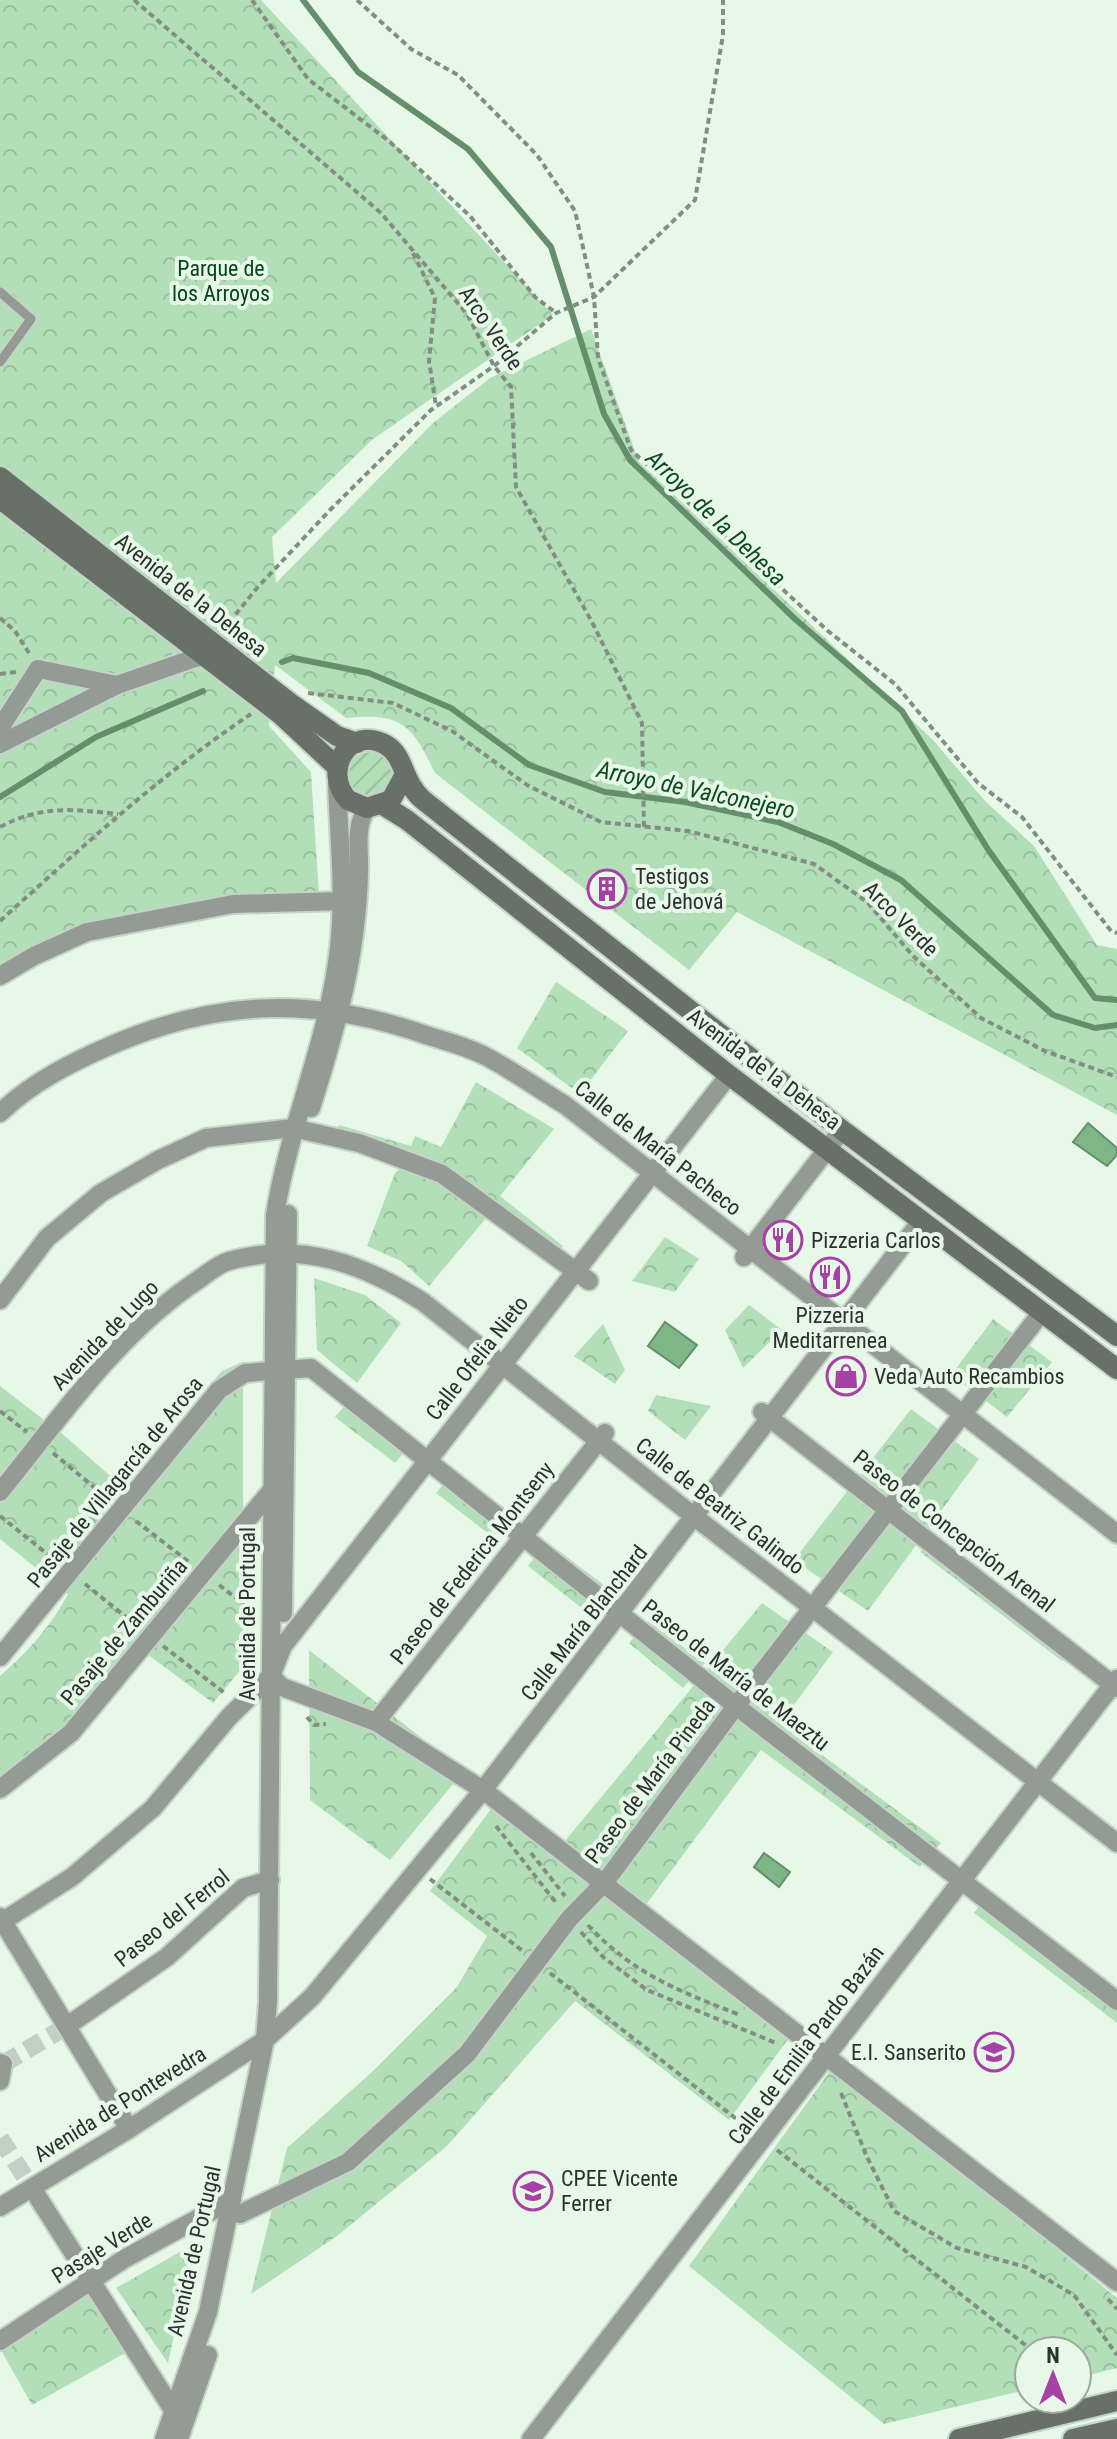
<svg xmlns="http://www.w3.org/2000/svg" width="1117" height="2439" font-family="'Roboto Condensed',sans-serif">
<defs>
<pattern id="park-crowns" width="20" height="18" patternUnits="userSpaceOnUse" patternTransform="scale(2)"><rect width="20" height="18" fill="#b2dfb8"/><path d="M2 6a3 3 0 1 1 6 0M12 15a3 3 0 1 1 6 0" fill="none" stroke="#99c09e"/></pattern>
<pattern id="garden-furrows" width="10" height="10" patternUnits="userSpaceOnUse" patternTransform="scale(2)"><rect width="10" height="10" fill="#b2dfb8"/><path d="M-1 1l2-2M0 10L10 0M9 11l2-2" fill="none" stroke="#99c09e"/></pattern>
</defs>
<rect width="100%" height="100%" fill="#e7f8e9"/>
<g fill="url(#park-crowns)">
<path d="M0,0H261L553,315L373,439L272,537L276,583L433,423L490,378L591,329L639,462L933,740L985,801L1034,846L1097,945L1117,949V1115L737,912L689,970L435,773C412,725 402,712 346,718L275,665L269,726L311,772L319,895L179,907L66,930L0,963Z"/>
<path d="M556,982L628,1031L580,1094L517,1048Z"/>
<path d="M476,1082L554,1129L500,1196L563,1246L552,1264L487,1217L429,1286L401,1261L367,1246L395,1173L403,1166L333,1145L339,1125L411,1146L415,1136L441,1147Z"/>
<path d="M665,1237L699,1259L675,1292L632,1281Z"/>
<path d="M314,1278L365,1295L401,1323L357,1383L317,1350Z"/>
<path d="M749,1305L782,1330L743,1368L725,1330Z"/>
<path d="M993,1319L1052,1362L1007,1417L951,1375Z"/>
<path d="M603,1324L625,1370L615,1384L574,1356Z"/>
<path d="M243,1362V1667L213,1703L147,1654L0,1780V1676C27,1652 51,1627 68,1594L0,1539V1386L66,1437L124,1488L222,1371Z"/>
<path d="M356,1393L416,1438L395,1463L335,1417Z"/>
<path d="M656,1395L711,1406L685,1440L648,1411Z"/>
<path d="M911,1409L979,1459L868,1611L794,1560Z"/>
<path d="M454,1470L511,1514L494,1538L436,1493Z"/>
<path d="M935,1533L1078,1645L1062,1661L920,1552Z"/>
<path d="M547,1542L609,1589L588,1613L528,1566Z"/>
<path d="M762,1603L833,1652L780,1724L941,1843L920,1867L761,1750L642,1910L794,2031L729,2120L575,2001L447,2146L337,2236L251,2294L287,2148L372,2072L457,1987L487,1936L430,1891L497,1801L560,1847Z"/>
<path d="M648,1621L705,1663L683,1688L629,1643Z"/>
<path d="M309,1650L464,1771L390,1860L310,1800Z"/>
<path d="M991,1890L1117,1987V2023L974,1913Z"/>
<path d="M833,2067L1117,2298V2368L1077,2378V2351H1029V2389L884,2424L689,2266Z"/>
<path d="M194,2244L168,2363L116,2288Z"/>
<path d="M95,2288L127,2352L32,2405L2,2352Z"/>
</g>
<circle fill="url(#garden-furrows)" cx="370" cy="775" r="23"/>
<g fill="#7eb686" stroke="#658e6b" stroke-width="2">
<path d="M1088,1123L1117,1148V1155L1107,1166L1073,1142Z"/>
<path d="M665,1322L697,1345L679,1368L648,1346Z"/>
<path d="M764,1853L790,1872L779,1887L754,1867Z"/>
</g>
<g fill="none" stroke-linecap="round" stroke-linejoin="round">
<g stroke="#658e6b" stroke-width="6">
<path d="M303,0L358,72L468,149L551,247L604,414L630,460L795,619L902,711L989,851L1095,998L1117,1000"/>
<path d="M282,662L293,658L369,673L451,708L529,765L605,792L685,802L778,822L833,844L901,880L1053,1015L1095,1028L1117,1025"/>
<path d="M0,797L96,737L203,691"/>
</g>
<g stroke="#c1d0c3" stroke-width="18" stroke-dasharray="18 9" stroke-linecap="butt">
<path d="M3,2064L67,2026"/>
<path d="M0,2138L32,2188"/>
</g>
<defs>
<path id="lane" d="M0,292L31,319L0,362"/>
<g id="street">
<path d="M0,728L38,669L117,685"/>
<path d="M0,744L117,685L201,656"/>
<path d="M0,976L34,956L87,932L233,904L342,901"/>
<path d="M311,1108C336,1029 357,956 359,873C360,851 354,827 367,808"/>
<path d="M0,1113C32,1082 74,1061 114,1044C222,998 319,997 429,1036C448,1042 469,1047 487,1057C513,1071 539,1089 565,1105L1117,1534"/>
<path d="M744,1257L842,1130"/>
<path d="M0,1300L47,1238L101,1193L158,1160L206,1138L293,1128L359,1143L442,1174L589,1281"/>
<path d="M762,1412L1117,1688"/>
<path d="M0,1492C60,1418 118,1333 198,1280C207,1274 218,1264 229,1261C301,1241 362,1263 423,1302L696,1518L1117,1843"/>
<path d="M283,1613L288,1214"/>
<path d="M0,1657L219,1390L245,1373L311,1368L736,1706L1117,2001"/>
<path d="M271,1676L282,1687L376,1722L483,1790L1117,2282"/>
<path d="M376,1722L605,1433"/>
<path d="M0,1789L71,1733L271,1491"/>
<path d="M0,1917L129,2129"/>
<path d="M0,1923L72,1877L153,1808L229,1717L271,1676L283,1646L729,1075"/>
<path d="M67,2026L167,1957L243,1888L270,1880"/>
<path d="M0,2063L3,2064L0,2081"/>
<path d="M32,2188L175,2413"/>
<path d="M0,2207L129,2129L265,2040L312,1997L483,1790L922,1220"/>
<path d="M240,2214L348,2162L467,2054L569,1919L605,1882L736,1706L1042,1312"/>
<path d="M0,2341L124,2259L232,2200"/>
<path d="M164,2439L208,2312L265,2040L268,2001L275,1215C289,1125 329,1039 339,948C345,893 339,838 337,783"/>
<path d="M179,2439L208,2355"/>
<path d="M531,2439L1117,1679"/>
</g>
<g id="secondary">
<path d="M0,477L290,703L337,736L357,743"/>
<path d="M0,499L280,714L337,767"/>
<path d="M404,776L391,800L367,808L348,800C321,770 350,724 386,745C405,756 402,782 423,800L842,1130L1117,1336"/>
<path d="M383,805L407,820L729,1075L1117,1369"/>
<path d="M959,2439L1117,2401"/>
<path d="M1073,2439L1117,2429"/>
</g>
</defs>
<use href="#lane" stroke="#c5d4c7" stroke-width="13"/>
<use href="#street" stroke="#c5d4c7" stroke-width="22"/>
<use href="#secondary" stroke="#c5d4c7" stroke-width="24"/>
<g stroke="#828e84" stroke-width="4" stroke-dasharray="6 4" stroke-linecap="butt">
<path d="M134,0L381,213L467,314L494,366L511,387L516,487L592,622L642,723L644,829"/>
<path d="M252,0L308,79L390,142L470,216L535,297L556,313"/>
<path d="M357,0L411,49L458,75L537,155L575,211L594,297L598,358L631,450L828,631L895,684L978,783L1022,817L1111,931L1117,933"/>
<path d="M413,253L435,298L429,361L436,406"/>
<path d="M0,618L15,631L29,653"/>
<path d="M223,630L257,588L330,510L431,410L494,366L556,313L594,297L695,200L723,35V0"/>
<path d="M0,674L16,672"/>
<path d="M308,693L393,703L452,731L527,785L601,822L688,831L814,864L867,902L913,956L981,1018L1045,1051L1117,1077"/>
<path d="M0,827C42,805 72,809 118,814"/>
<path d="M0,921C81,848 160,775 251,714"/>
<path d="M0,1411L27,1432"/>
<path d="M53,1453L107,1498"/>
<path d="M0,1516L56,1561"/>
<path d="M136,1521L189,1562"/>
<path d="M85,1584L137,1626"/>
<path d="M219,1585L245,1605"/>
<path d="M163,1646L226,1694"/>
<path d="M307,1717L314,1725L326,1724"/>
<path d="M496,1826L557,1904"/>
<path d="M531,1853L565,1896"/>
<path d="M430,1879L524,1952"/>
<path d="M588,1925C633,1974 679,1991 740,2015"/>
<path d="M581,1932L603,1957L647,1990L776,2043"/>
<path d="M550,1973L748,2128"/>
<path d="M841,2093L867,2157L894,2211L957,2248L1026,2267L1074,2295L1117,2355"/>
<path d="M777,2150L1033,2351"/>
<path d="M1108,2299L1117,2309"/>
</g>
<use href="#lane" stroke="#949b95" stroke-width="9"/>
<use href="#street" stroke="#949b95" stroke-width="18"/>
<use href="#secondary" stroke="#677168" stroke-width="20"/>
</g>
<defs>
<symbol id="building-ring" viewBox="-11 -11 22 22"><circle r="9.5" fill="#e7f8e9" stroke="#a741a5" stroke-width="1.5"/><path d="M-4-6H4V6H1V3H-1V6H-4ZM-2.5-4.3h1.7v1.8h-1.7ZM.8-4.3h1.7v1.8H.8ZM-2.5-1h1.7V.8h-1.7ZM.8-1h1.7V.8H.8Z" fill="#a741a5"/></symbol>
<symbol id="restaurant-ring" viewBox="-11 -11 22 22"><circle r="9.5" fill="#e7f8e9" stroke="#a741a5" stroke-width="1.5"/><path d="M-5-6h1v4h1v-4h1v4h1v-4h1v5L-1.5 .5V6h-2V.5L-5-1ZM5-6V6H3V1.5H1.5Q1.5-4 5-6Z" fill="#a741a5"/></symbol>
<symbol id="shop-ring" viewBox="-11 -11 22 22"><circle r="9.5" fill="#e7f8e9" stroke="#a741a5" stroke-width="1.5"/><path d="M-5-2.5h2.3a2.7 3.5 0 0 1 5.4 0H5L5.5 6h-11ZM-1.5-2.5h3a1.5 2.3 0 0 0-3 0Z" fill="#a741a5"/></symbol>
<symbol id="school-ring" viewBox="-11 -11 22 22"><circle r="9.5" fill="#e7f8e9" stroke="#a741a5" stroke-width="1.5"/><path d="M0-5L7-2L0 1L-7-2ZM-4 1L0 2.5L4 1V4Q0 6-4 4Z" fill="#a741a5"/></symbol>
</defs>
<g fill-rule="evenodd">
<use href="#building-ring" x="585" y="867" width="44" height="44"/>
<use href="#restaurant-ring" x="761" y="1218" width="44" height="44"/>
<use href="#restaurant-ring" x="808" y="1255" width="44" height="44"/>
<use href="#shop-ring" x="824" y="1354" width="44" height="44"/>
<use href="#school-ring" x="972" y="2030" width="44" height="44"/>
<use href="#school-ring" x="511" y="2169" width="44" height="44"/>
</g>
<g text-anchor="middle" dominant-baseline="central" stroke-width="8" stroke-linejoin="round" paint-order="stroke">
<g font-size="22" fill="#04471a" stroke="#e7f8e9">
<text x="221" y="268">Parque de<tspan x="221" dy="25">los Arroyos</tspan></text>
</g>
<g font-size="22" fill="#2b322c" stroke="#e7f8e9">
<text transform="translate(491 328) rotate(56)">Arco Verde</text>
<text transform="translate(191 595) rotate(38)">Avenida de la Dehesa</text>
<text transform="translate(901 919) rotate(45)">Arco Verde</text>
<text transform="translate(764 1069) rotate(37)">Avenida de la Dehesa</text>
<text transform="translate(658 1148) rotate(38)">Calle de María Pacheco</text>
<text transform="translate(105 1335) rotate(-46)">Avenida de Lugo</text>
<text transform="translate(477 1358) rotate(-52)">Calle Ofelia Nieto</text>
<text transform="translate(115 1482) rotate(-51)">Pasaje de Villagarcía de Arosa</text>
<text transform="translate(720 1506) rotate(38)">Calle de Beatriz Galindo</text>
<text transform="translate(954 1531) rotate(38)">Paseo de Concepción Arenal</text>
<text transform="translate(472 1563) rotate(-52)">Paseo de Federica Montseny</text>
<text transform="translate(247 1614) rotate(-90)">Avenida de Portugal</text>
<text transform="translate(584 1623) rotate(-52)">Calle María Blanchard</text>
<text transform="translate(124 1632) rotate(-50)">Pasaje de Zamburiña</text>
<text transform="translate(736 1675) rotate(38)">Paseo de María de Maeztu</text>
<text transform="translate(650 1781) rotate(-53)">Paseo de María Pineda</text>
<text transform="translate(172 1918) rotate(-39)">Paseo del Ferrol</text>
<text transform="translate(806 2045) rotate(-53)">Calle de Emilia Pardo Bazán</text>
<text transform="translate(120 2104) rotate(-32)">Avenida de Pontevedra</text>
<text transform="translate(102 2248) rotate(-32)">Pasaje Verde</text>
<text transform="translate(194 2251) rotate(-77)">Avenida de Portugal</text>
</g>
<g font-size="22" fill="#2b322c" stroke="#e7f8e9" text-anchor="start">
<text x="635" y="876">Testigos<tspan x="635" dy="25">de Jehová</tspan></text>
<text x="811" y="1240">Pizzeria Carlos</text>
<text x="830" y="1315" text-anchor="middle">Pizzeria<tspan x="830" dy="25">Meditarrenea</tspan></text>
<text x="874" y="1376">Veda Auto Recambios</text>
<text x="966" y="2052" text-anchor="end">E.I. Sanserito</text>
<text x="561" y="2178">CPEE Vicente<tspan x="561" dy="25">Ferrer</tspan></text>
</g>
<g font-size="24" font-style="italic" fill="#0b4b1e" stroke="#e7f8e9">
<text transform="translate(716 518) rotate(44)">Arroyo de la Dehesa</text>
<text transform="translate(696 790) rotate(12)">Arroyo de Valconejero</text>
</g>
</g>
<g transform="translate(1053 2375)"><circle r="38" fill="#e7f8e9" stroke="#9ca99d" stroke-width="2"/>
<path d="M0-6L14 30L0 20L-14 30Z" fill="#a741a5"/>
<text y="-12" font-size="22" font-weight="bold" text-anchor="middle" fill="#2b322c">N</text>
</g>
</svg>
